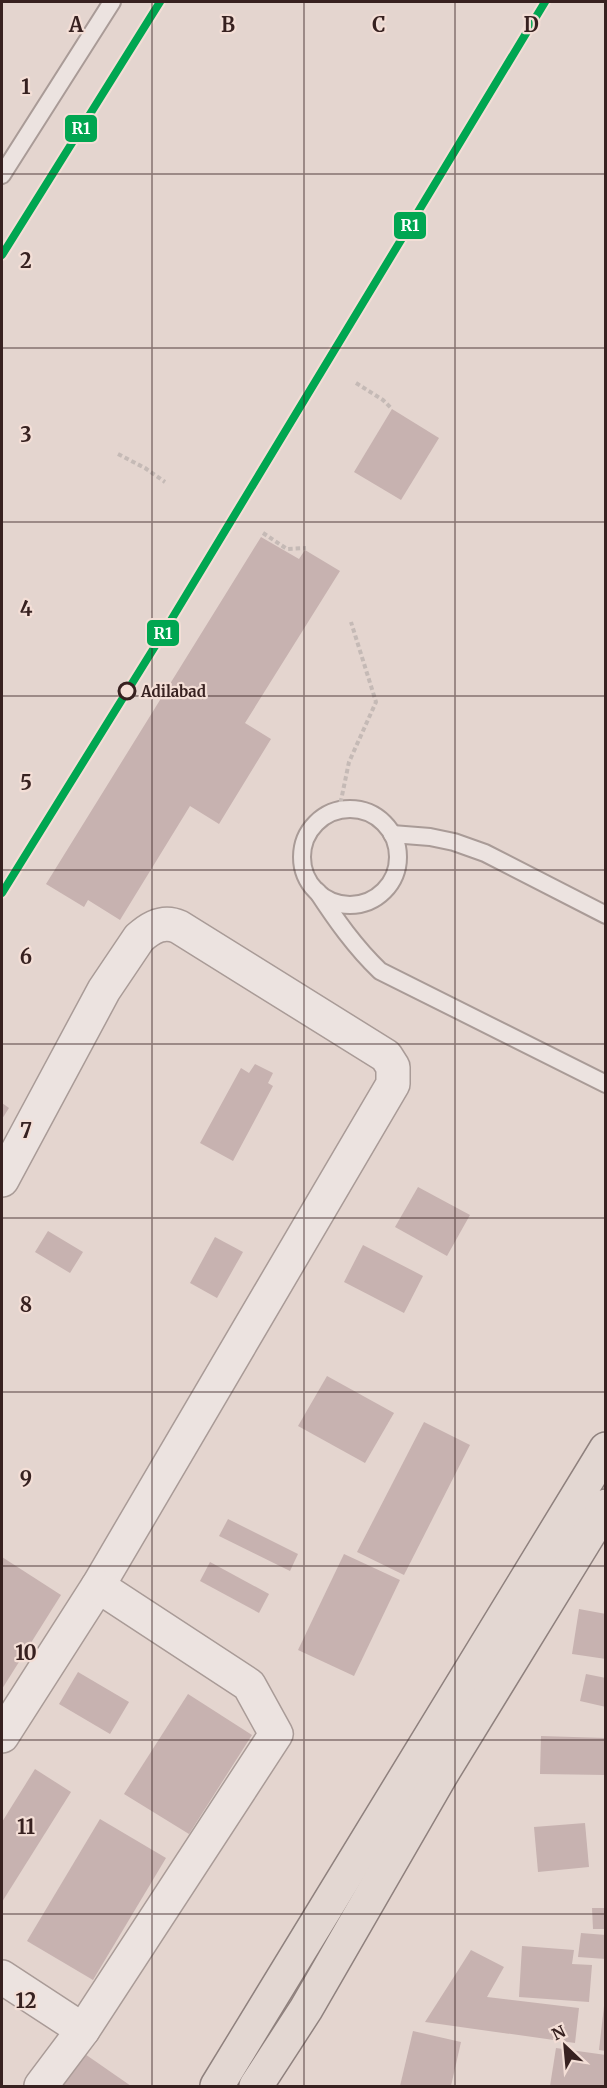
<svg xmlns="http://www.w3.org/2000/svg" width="607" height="2088" font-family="Merriweather,serif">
<rect width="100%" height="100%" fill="#e4d5cf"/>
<g fill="#c7b2b0">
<path d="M392,409L439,438L401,500L354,472Z"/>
<path d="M261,537L299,559L305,550L340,571L245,723L271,739L219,824L190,806L120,920L88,900L84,907L46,884Z"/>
<path d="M255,1064L273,1073L268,1083L273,1086L233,1161L200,1143L241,1068L249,1073Z"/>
<path d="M2,1103L9,1108L2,1119Z"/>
<path d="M418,1187L470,1215L447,1256L395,1227Z"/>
<path d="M48,1231L83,1252L70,1273L35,1252Z"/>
<path d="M215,1237L243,1252L217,1298L190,1283Z"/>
<path d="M363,1245L423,1276L404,1313L344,1282Z"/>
<path d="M327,1376L394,1413L365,1463L298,1426Z"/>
<path d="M424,1422L470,1445L404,1575L357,1552Z"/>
<path d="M228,1519L298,1554L290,1571L219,1536Z"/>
<path d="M344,1554L400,1580L354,1676L298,1650Z"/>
<path d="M2,1557L61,1595L2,1689Z"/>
<path d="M210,1562L269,1594L259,1613L200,1581Z"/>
<path d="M579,1609L606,1614V1659L572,1654Z"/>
<path d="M78,1672L129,1702L110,1734L59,1704Z"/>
<path d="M586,1674L606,1678V1707L580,1701Z"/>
<path d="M188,1694L252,1735L189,1834L124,1794Z"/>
<path d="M541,1736L606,1738V1775L540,1774Z"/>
<path d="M35,1769L71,1792L2,1902V1822Z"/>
<path d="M100,1819L166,1858L93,1980L27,1941Z"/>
<path d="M585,1823L589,1867L538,1872L534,1827Z"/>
<path d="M592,1908H606V1929H593Z"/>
<path d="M581,1933L606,1935V1959L578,1957Z"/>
<path d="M522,1946L574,1950L572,1964L592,1965L589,2002L519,1997Z"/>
<path d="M471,1950L504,1967L487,1997L579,2008L575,2043L425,2022Z"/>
<path d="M604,2006H606V2051L599,2050Z"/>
<path d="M413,2031L461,2042L451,2086H400Z"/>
<path d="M556,2048L606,2055V2086H550Z"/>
<path d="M82,2052L131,2086H58Z"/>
</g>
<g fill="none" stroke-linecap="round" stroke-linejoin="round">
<defs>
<g id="lane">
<path d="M2,175L112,2"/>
<circle cx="350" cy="857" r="48"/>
<path d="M392,834L430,837L454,842L485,853L606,915"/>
<path d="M317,891C336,920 355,947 380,971L606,1084"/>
</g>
<g id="street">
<path d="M2,1180L104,990L139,938C151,927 164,920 179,927L386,1056L393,1067V1084L98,1586L2,1736"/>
<path d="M2,1977L83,2030"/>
<path d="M41,2086L83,2030L276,1734L249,1685L98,1586"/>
</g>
<g id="primary">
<path d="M217,2086L606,1449"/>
<path d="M256,2086L306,2009L441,1775L606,1506"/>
</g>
</defs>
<use href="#lane" stroke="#a99b97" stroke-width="20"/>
<use href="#street" stroke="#a99b97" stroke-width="36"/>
<use href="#primary" stroke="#8f817e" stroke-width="36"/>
<g stroke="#c5bab6" stroke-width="4" stroke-dasharray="4.5 3" stroke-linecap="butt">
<path d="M356,383L383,400L392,409"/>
<path d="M118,454L145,468L165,482"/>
<path d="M263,533L287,549L306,548"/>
<path d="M339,810L349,762L376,702L351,622"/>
</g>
<use href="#lane" stroke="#ece3e0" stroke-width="16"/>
<use href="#street" stroke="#ece3e0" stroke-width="33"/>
<use href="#primary" stroke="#e3d7d2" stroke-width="33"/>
<defs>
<g id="rail-1">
<path d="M2,255L160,2"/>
<path d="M2,893L162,635L545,2"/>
</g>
</defs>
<use href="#rail-1" stroke="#f3ded6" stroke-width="12"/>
<use href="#rail-1" stroke="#00a651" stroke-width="8"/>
</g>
<path fill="none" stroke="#372120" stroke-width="1.5" stroke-opacity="0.55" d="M152,2V2086M304,2V2086M455,2V2086M2,174H606M2,348H606M2,522H606M2,696H606M2,870H606M2,1044H606M2,1218H606M2,1392H606M2,1566H606M2,1740H606M2,1914H606"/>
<circle fill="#f3ded6" stroke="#372120" stroke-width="3" cx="127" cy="691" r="8"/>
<g text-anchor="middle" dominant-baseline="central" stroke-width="4.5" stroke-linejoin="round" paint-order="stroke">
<g font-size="15" font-weight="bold" fill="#372120" stroke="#f3ded6" text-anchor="start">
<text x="141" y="691">Adilabad</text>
</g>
</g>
<g font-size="20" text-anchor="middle" font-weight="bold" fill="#372120" stroke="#f3ded6" stroke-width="4.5" stroke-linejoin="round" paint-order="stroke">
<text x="76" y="32">A</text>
<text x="228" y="32">B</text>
<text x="379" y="32">C</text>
<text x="531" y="32">D</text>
<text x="26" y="94">1</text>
<text x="26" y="268">2</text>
<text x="26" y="442">3</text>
<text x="26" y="616">4</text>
<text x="26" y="790">5</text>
<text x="26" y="964">6</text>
<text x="26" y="1138">7</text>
<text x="26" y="1312">8</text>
<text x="26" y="1486">9</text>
<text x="26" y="1660">10</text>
<text x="26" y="1834">11</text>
<text x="26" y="2008">12</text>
</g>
<g stroke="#f3ded6" stroke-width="2">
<rect x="64" y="114" width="34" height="29" rx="6" fill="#00a651"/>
<rect x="393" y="211" width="34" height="29" rx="6" fill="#00a651"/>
<rect x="146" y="619" width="34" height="28" rx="6" fill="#00a651"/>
</g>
<g font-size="16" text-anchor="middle" font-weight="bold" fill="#fff">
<text x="81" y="134">R1</text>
<text x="410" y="231">R1</text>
<text x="163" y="639">R1</text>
</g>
<rect width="607" height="2088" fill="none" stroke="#372120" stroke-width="6"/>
<g transform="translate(565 2046) rotate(334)" stroke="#f3ded6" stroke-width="4.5" paint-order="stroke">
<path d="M0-4.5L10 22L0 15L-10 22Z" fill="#372120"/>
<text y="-9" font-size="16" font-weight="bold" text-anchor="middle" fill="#372120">N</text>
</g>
</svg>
